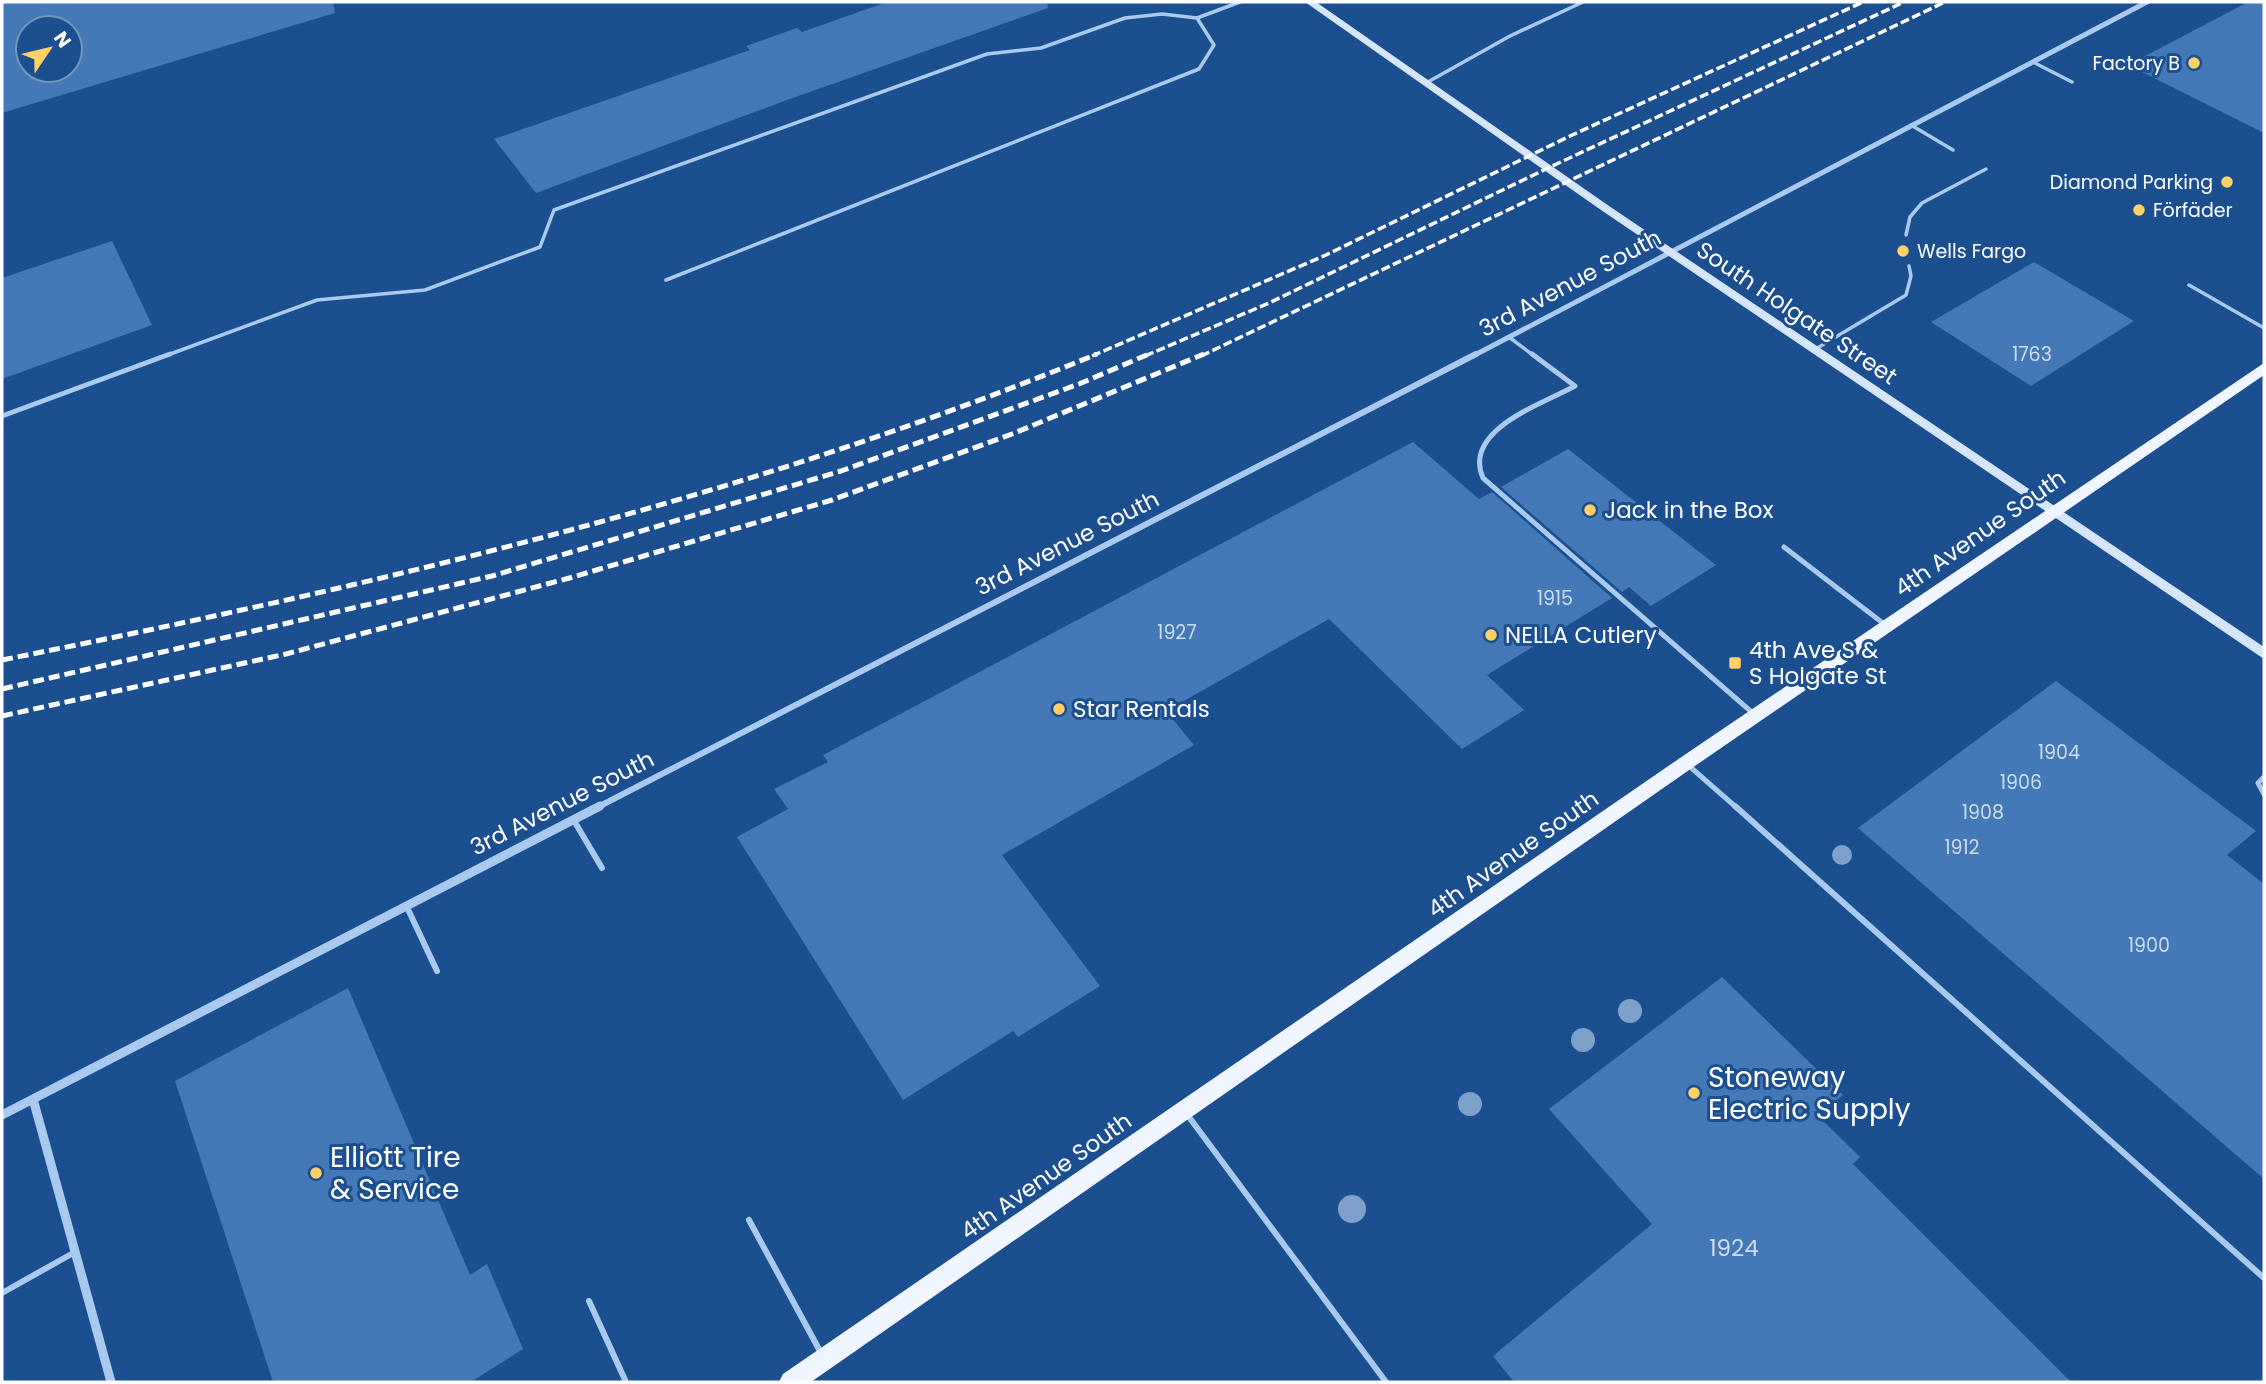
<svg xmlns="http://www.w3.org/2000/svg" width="2266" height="1384" font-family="Poppins,sans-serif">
<rect width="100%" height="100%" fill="#1b4f8f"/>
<g fill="#4478b7" fill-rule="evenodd">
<path d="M2,2H333L335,13L2,113ZM28,28H70V70H28Z"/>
<path d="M887,2H1047L1048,8L787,100L536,193L494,139L750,50L746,46L797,28L802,32Z"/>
<path d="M2248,2H2264V133L2128,65Z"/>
<path d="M112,241L152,325L2,379V278Z"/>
<path d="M2034,262L2134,321L2031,386L1931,322Z"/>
<path d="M1413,442L1479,499L1492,492L1612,598L1487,675L1524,710L1462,749L1329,619L1166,711L1194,745L1002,855L1100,986L1018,1037L1013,1031L903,1100L737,837L788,809L774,789L828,762L823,755Z"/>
<path d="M1568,449L1716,565L1651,606L1629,587L1622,592L1501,487Z"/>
<path d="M2056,681L2256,831L2227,855L2264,884V1179L1858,828Z"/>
<path d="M1722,977L1843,1095L1818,1116L1860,1157L1853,1164L2071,1382H1514L1493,1356L1652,1224L1549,1109Z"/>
<path d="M348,988L470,1275L487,1264L523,1349L471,1382H273L175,1081Z"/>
</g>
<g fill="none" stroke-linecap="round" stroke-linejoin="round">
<g stroke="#a9c9ee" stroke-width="3.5">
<path d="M2033,62L2072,82"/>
<path d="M1426,83L1510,36L1583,2"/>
<path d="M1911,125L1953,150"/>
<path d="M1906,235L1910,217L1922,203L1986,169"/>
<path d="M666,280L1199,69L1214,45L1197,18L1240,2"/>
<path d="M2189,285L2264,328"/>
<path d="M1509,337L1534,356"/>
<path d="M1814,350L1906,295L1911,276L1909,266"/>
<path d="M165,356L317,300L425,290L540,247L554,210L987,54L1041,48L1125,18L1162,14L1197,18"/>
</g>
<g stroke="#a9c9ee" stroke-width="5">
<path d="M1532,354L1575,386C1542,404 1462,430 1483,478L1755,715"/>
<path d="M2,416L170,354"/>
<path d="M1784,547L1884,624"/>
<path d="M1688,765L1737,808"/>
<path d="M2264,777L2258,783L2264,794"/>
</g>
<g stroke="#a9c9ee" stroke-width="6">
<path d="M1735,806L2264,1278"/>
<path d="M573,819L602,868"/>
<path d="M406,905L437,971"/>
<path d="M1186,1113L1386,1382"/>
<path d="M749,1220L821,1353"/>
<path d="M2,1293L75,1252"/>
<path d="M589,1301L626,1382"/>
</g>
<path stroke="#a9c9ee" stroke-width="5" d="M1473,356L2147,2"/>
<path stroke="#a9c9ee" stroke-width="6" d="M596,808L1476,354"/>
<g stroke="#a9c9ee" stroke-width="9">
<path d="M33,1099L111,1382"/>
<path d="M2,1115L600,806"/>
</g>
<path fill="#d6e6fa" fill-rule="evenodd" d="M1305,2H1316L1609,206L2264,647V659L1601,210Z"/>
<path fill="#f0f6ff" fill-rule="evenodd" d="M2264,363V375L1692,768L811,1382H779L783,1374L1680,758Z"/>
<g stroke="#fff" stroke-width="3.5" stroke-dasharray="9 3.5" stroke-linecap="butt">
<path d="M1092,356L1326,255L1570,136L1863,2"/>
<path d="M1145,356L1269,303L1548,168L1904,2"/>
<path d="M1201,356L1945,2"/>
</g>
<g stroke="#fff" stroke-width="5" stroke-dasharray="11 5" stroke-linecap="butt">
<path d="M2,660C374,586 745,499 1097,354"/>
<path d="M2,689L492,576L841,471L1079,384L1149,354"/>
<path d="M2,716L286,654L573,577L832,500L1012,434L1204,354"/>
</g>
</g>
<g fill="#7ea0ca">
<circle cx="1842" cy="855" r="10"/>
<circle cx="1630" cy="1011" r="12"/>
<circle cx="1583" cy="1040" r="12"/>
<circle cx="1470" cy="1104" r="12"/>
<circle cx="1352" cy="1209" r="14"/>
</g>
<g fill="#ffd166" stroke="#1b4f8f" stroke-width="2.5">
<circle cx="2194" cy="63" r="7"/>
<circle cx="2227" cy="182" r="7"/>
<circle cx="2139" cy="210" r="7"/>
<circle cx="1903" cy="251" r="7"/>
<circle cx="1590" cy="510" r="7"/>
<circle cx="1491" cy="635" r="7"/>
<rect x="1728" y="656" width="14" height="14" rx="3.5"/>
<circle cx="1059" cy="709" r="7"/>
<circle cx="1694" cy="1093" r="7"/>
<circle cx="316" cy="1173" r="7"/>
</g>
<g text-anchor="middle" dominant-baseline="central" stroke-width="6" stroke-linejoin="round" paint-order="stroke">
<g font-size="19" fill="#fff" stroke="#1b4f8f" text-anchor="end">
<text x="2180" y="63">Factory B</text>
<text x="2213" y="182">Diamond Parking</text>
<text x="2153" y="210" text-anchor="start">Förfäder</text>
<text x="1917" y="251" text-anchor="start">Wells Fargo</text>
</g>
<g font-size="19" fill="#d0dded">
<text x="2032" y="354">1763</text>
<text x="1555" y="598">1915</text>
<text x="1177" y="632">1927</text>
<text x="2059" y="752">1904</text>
<text x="2021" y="782">1906</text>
<text x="1983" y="812">1908</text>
<text x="1962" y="847">1912</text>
<text x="2149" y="945">1900</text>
</g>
<g font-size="23" fill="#fff" stroke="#1b4f8f">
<text transform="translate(1570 283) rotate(-28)">3rd Avenue South</text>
<text transform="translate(1797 313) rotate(34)">South Holgate Street</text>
<text transform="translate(1980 533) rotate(-35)">4th Avenue South</text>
<text transform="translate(1067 543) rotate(-27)">3rd Avenue South</text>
<text transform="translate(562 803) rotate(-27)">3rd Avenue South</text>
<text transform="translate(1513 854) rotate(-35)">4th Avenue South</text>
<text transform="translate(1046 1176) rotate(-35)">4th Avenue South</text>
</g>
<g font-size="23" fill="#fff" stroke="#1b4f8f" text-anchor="start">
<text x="1604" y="510">Jack in the Box</text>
<text x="1505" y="635">NELLA Cutlery</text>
<text x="1749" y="650">4th Ave S &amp;<tspan x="1749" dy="26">S Holgate St</tspan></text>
<text x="1073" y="709">Star Rentals</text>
</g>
<g font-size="23" fill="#d0dded">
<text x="1734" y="1248">1924</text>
</g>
<g font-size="28" fill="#fff" stroke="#1b4f8f" text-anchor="start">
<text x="1708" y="1077">Stoneway<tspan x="1708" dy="32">Electric Supply</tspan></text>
<text x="330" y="1157">Elliott Tire<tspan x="330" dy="32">&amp; Service</tspan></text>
</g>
</g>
<rect width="2266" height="1384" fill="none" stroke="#ffffff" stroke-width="7"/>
<g transform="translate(49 49) rotate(55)"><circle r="33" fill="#1b4f8f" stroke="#7695bc" stroke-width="2"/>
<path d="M0-5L12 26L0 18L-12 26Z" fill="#ffd166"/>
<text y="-10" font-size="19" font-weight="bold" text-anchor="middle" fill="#ffffff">N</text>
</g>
</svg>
